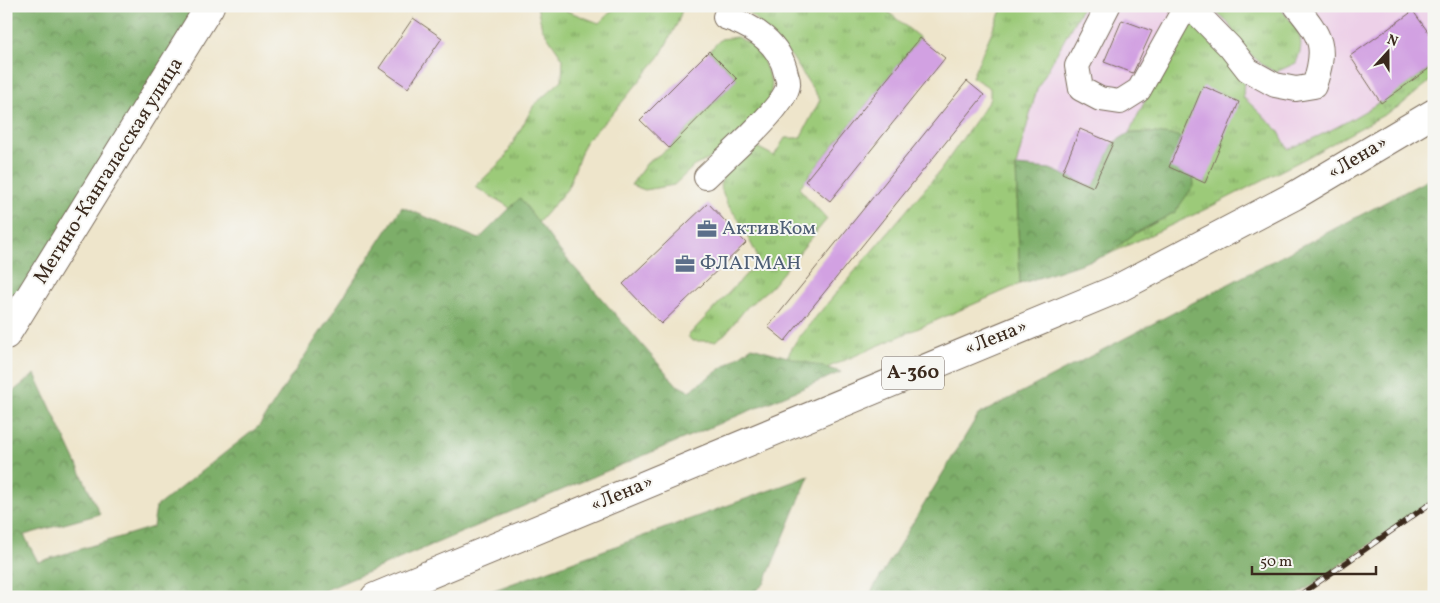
<svg xmlns="http://www.w3.org/2000/svg" width="1440" height="603" font-family="Vollkorn,serif">
<defs>
<pattern id="grass-tufts" width="24" height="20" patternUnits="userSpaceOnUse" patternTransform="scale(1.25)"><rect width="24" height="20" fill="#9cca79"/><path d="M3 7l-1-3M5 7V3M7 7l1-3M15 17l-1-3M17 17v-4M19 17l1-3" fill="none" stroke="#80a463"/></pattern>
<pattern id="forest-crowns" width="20" height="18" patternUnits="userSpaceOnUse" patternTransform="scale(1.25)"><rect width="20" height="18" fill="#7dae69"/><path d="M2 6a3 3 0 1 1 6 0M12 15a3 3 0 1 1 6 0" fill="none" stroke="#688e56"/></pattern>
</defs>
<rect width="100%" height="100%" fill="#f6f6f2"/>
<filter id="ink" filterUnits="userSpaceOnUse"><feTurbulence type="fractalNoise" baseFrequency=".02" numOctaves="2"/><feDisplacementMap in="SourceGraphic" scale="10" xChannelSelector="R" yChannelSelector="G"/><feConvolveMatrix kernelMatrix="1 2 1 2 8 2 1 2 1" color-interpolation-filters="sRGB"/></filter>
<filter id="wash" filterUnits="userSpaceOnUse"><feTurbulence type="fractalNoise" baseFrequency=".0096" numOctaves="4" result="noise"/><feDisplacementMap in="SourceGraphic" scale="20" xChannelSelector="R" yChannelSelector="G"/><feGaussianBlur stdDeviation="1.12" result="paint"/><feColorMatrix in="noise" values="0 0 0 0 0 0 0 0 0 0 0 0 0 0 0 0 0 1.4 0 .05"/><feComposite in="paint" operator="in"/></filter>
<g filter="url(#wash)">
<rect width="100%" height="100%" fill="#eee5cb"/>
<path fill="#edd0e8" d="M1083,6H1434V78L1400,106L1204,210L1107,255L1020,284L1016,166L1037,89Z"/>
<g fill="url(#grass-tufts)" stroke="#6c7a4c">
<path d="M537,6H559L567,11L599,23L617,6H683L678,22L660,56L614,112L585,142L568,188L532,230L506,205L475,187L504,159L534,105L562,80L563,59L542,28Z"/>
<path d="M743,6H881L920,38L799,188L827,219L771,287L747,307L725,334L715,341H692L688,336L755,265L757,255L739,220L727,204L720,185L726,167L753,145L774,156L785,138H800L820,100L792,57Z"/>
<path d="M1003,6H1083L1037,89L1016,166L1020,284L790,384L772,382L798,338L940,171L990,99V88L972,77Z"/>
<path d="M1209,6H1278C1296,27 1308,36 1296,63L1276,72L1264,66L1243,48L1228,23Z"/>
<path d="M1193,23L1244,79L1243,97L1278,130L1288,149C1341,129 1388,98 1434,65V78L1400,106L1306,158L1204,210L1107,255L1134,234L1175,212L1156,133H1129L1183,24Z"/>
<path d="M737,37L749,43L762,57L772,84L769,104L716,156L694,166L674,185L645,190L631,185L647,163L669,148L737,79L709,51L721,39Z"/>
</g>
<g fill="url(#forest-crowns)" stroke="#5c6c44">
<path d="M6,6H210L6,335Z"/>
<path d="M1129,133H1156L1178,136L1191,150L1194,185L1175,212L1134,234L1107,255L1020,284L1016,166L1050,169L1093,187L1113,143Z"/>
<path d="M1434,175V499L1295,597H868L978,415L1422,183Z"/>
<path d="M520,198L560,251L677,385L689,391L752,347L841,372L309,597H6V397L35,374L100,514L24,535L38,562L153,527L156,507L259,426L402,207L479,239Z"/>
<path d="M809,476L764,584L748,597H475Z"/>
</g>
<g id="blocks">
<g fill="#d2a1e2">
<path d="M1413,11L1434,40V65L1381,103L1350,56Z"/>
<path d="M413,18L442,38L408,88L379,68Z"/>
<path d="M1122,20L1152,31L1133,73L1104,62Z"/>
<path d="M920,38L945,58L830,201L805,181Z"/>
<path d="M709,51L737,79L669,148L640,120Z"/>
<path d="M967,81L984,95L785,341L768,327Z"/>
<path d="M1203,86L1239,102L1205,183L1169,167Z"/>
<path d="M1080,129L1113,143L1093,187L1062,173Z"/>
<path d="M708,203L746,243L661,324L623,284Z"/>
</g>
</g>
</g>
<g filter="url(#ink)">
<use href="#blocks" fill-opacity="0" stroke="#7a6b5b" stroke-width="1"/>
<g fill="none" stroke-linecap="round" stroke-linejoin="round">
<defs>
<g id="minor">
<path d="M1108,6L1077,66L1081,89L1100,99L1120,102L1139,90L1186,6"/>
<path d="M1190,6L1230,47L1248,70L1275,85L1296,89L1314,86C1327,46 1322,38 1296,6"/>
<path d="M706,177C723,160 786,106 788,85C789,82 787,77 786,74C780,43 753,26 725,17"/>
</g>
<path id="major" d="M6,335L210,6"/>
<path id="highway" d="M375,597L1117,289L1294,196L1434,113"/>
</defs>
<use href="#minor" stroke="#7a6b5b" stroke-width="26"/>
<use href="#major" stroke="#7a6b5b" stroke-width="30"/>
<use href="#highway" stroke="#7a6b5b" stroke-width="30"/>
<use href="#minor" stroke="#fff" stroke-width="24"/>
<use href="#major" stroke="#fff" stroke-width="28"/>
<use href="#highway" stroke="#fff" stroke-width="28"/>
<defs>
<path id="rail" d="M1297,597L1434,501"/>
</defs>
<use href="#rail" stroke="#3b2a1e" stroke-width="5.5"/>
<use href="#rail" stroke="#f6f6f2" stroke-width="4" stroke-dasharray="11" stroke-linecap="butt"/>
</g>
</g>
<defs>
<symbol id="office-bare" viewBox="-9 -9 18 18"><path d="M-6-3h4V-5.5h4V-3h4V5H-6ZM-1-4.5V-3h2v-1.5ZM-6 0V1H6V0Z" fill="#5c6f8a" stroke="#f6f6f2" stroke-width="2.5" paint-order="stroke"/></symbol>
</defs>
<g fill-rule="evenodd">
<use href="#office-bare" x="693" y="215" width="28" height="28"/>
<use href="#office-bare" x="671" y="250" width="28" height="28"/>
</g>
<g text-anchor="middle" dominant-baseline="central" stroke-width="4" stroke-linejoin="round" paint-order="stroke">
<rect fill="#f6f6f2" stroke="#73675e" stroke-width="1" x="882" y="356.5" width="62" height="33" rx="4"/>
<g font-size="19" font-weight="bold" fill="#3b2a1e">
<text x="913" y="373">А-360</text>
</g>
<g font-size="20" fill="#3b2a1e" stroke="#f6f6f2">
<text transform="translate(1358 158) rotate(-31)">«Лена»</text>
<text transform="translate(109 171) rotate(-58)">Мегино-Кангаласская улица</text>
<text transform="translate(996 338) rotate(-22)">«Лена»</text>
<text transform="translate(622 494) rotate(-23)">«Лена»</text>
</g>
<g font-size="20" fill="#4e5e75" stroke="#f6f6f2" text-anchor="start">
<text x="722" y="229">АктивКом</text>
<text x="700" y="264">ФЛАГМАН</text>
</g>
</g>
<rect width="1440" height="603" fill="none" stroke="#f6f6f2" stroke-width="25"/>
<g transform="translate(1388 52) rotate(21)" stroke="#f6f6f2" stroke-width="4" paint-order="stroke">
<path d="M0-4L9 19L0 12L-9 19Z" fill="#3b2a1e"/>
<text y="-8" font-size="14" font-weight="bold" text-anchor="middle" fill="#3b2a1e">N</text>
</g>
<path d="M1252 566v8h124v-8" fill="none" stroke="#3b2a1e" stroke-width="2.5"/>
<text x="1260" y="566" font-size="15" fill="#3b2a1e" stroke="#f6f6f2" stroke-width="4" paint-order="stroke">50 m</text>
</svg>
